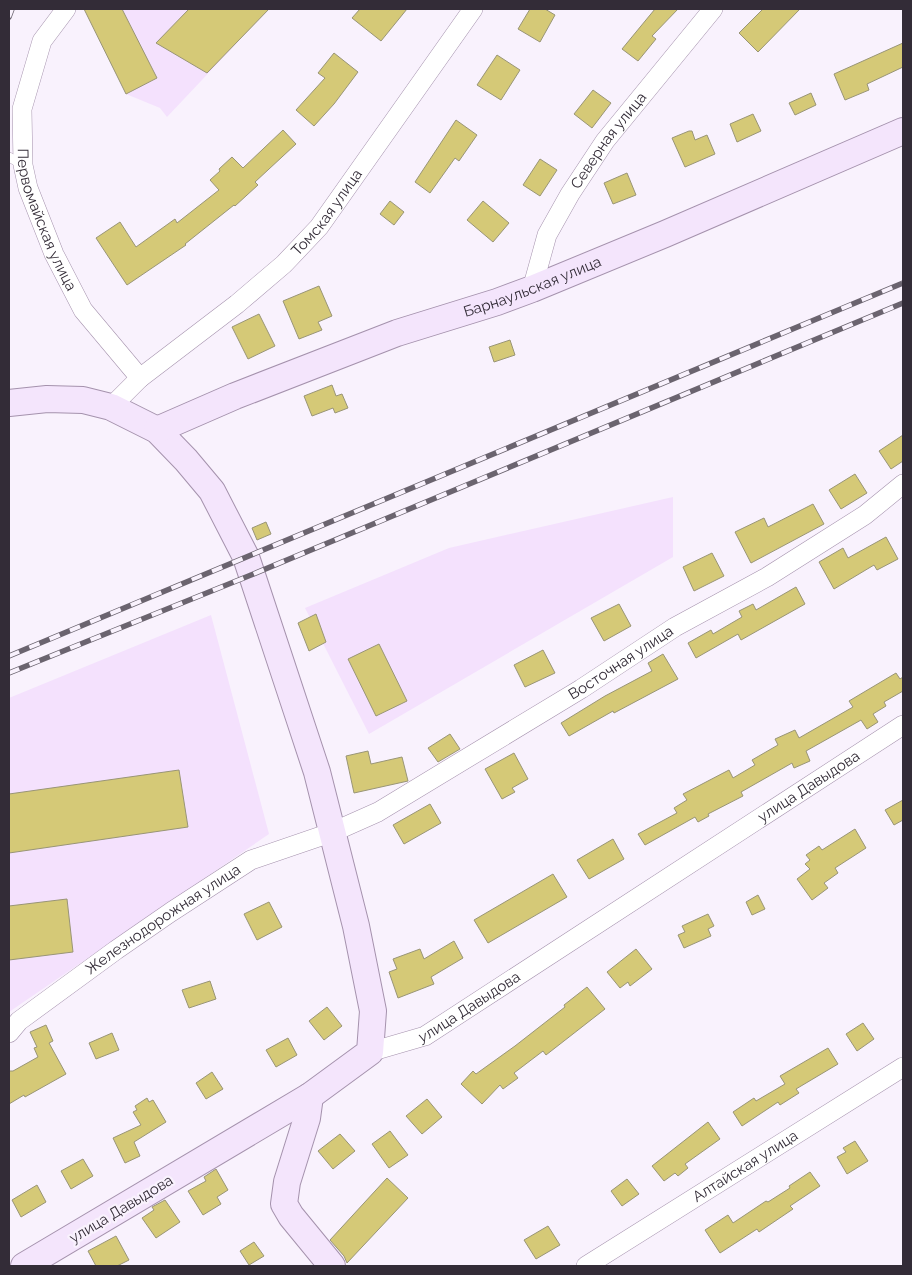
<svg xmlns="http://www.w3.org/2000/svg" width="912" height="1275" font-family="Raleway,sans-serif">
<rect width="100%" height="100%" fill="#f9f2fd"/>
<g fill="#f4e1fd">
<path d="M84,9H269L167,117L160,108L126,94Z"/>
<path d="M673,497V557L369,734L305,608L449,548Z"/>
<path d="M211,615L269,834L9,1012V698Z"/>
</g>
<g fill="#d5c977" stroke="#999576">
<path d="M84,9H122L157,78L126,94Z"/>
<path d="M189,9H269L207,73L156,43Z"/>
<path d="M360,9H407L381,41L352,18Z"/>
<path d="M530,9H545L555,15L540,42L518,29Z"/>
<path d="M655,9H678L652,36L656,39L638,61L622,49Z"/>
<path d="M763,9H800L758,52L739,33Z"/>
<path d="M903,43V67L867,84L869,90L845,100L834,74Z"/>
<path d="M334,53L358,72L334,104L314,126L296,110L325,78L318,73Z"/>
<path d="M497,55L520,70L501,100L477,85Z"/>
<path d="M593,90L611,103L592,128L574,114Z"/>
<path d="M811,93L816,105L795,115L789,103Z"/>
<path d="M753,114L761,131L737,142L730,124Z"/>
<path d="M456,120L477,135L459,161L455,158L430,193L415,182Z"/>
<path d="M283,130L296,144L255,182L258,185L235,206L234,205L185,244L186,245L127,285L96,238L120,222L136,247L175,219L177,223L219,190L210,180L220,171L219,169L232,157L243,168Z"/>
<path d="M689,131H692L695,140L707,135L715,154L685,167L672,138Z"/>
<path d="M540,159L557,170L540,196L523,185Z"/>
<path d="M627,173L636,195L613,204L604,183Z"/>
<path d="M390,201L404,212L394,225L380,214Z"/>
<path d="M483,201L509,223L493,242L467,220Z"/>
<path d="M319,286L332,316L318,322L322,330L299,339L283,301Z"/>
<path d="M259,314L275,346L248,359L232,327Z"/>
<path d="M510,340L515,355L494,362L489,347Z"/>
<path d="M332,385L336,396L342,394L348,408L335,413L333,408L312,416L304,396Z"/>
<path d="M903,435V461L891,469L879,451Z"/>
<path d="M855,474L867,493L841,509L829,490Z"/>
<path d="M813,504L824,524L751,563L735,532L764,518L768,527Z"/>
<path d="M266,522L271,534L257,540L252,528Z"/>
<path d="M886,537L898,559L877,570L874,565L834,589L819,562L843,548L848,558Z"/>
<path d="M712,553L724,576L694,591L683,567Z"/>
<path d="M796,587L805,604L741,640L738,634L696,658L688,643L711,630L713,634L742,617L739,611L753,604L756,610Z"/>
<path d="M619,604L631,626L604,641L591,618Z"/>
<path d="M316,614L326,642L309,651L298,623Z"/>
<path d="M379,644L407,701L376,716L348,659Z"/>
<path d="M543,650L555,673L525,687L514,665Z"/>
<path d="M663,654L678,679L614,713L613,711L569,736L561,723L605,696L652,671L648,663Z"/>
<path d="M896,673L900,679L903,677V691L884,702L886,706L873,714L878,722L867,729L861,720L806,751L810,761L794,768L792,763L741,792L743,796L708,814L709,816L698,822L695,817L645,845L638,834L677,813L674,808L687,800L683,794L729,770L733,778L755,765L752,760L778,745L775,739L795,730L799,738L853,707L849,701Z"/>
<path d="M450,734L460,749L438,762L428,748Z"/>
<path d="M368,751L371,764L402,757L408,781L354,793L346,756Z"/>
<path d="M514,753L528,779L512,788L515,792L502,799L485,769Z"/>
<path d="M179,770L188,827L9,853V794Z"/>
<path d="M903,800V820L894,825L885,810Z"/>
<path d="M430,804L441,823L404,844L393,825Z"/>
<path d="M855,829L866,848L835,868L838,873L824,883L828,888L812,900L797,879L810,869L805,864L810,860L806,855L819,846L822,850Z"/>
<path d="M613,839L624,859L589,879L577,860Z"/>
<path d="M553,874L567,897L488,943L474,920Z"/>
<path d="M758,895L765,909L752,915L746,902Z"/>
<path d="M67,899L73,952L9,960V906Z"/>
<path d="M269,902L282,927L257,940L244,914Z"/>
<path d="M708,914L714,926L708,929L711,936L684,948L678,935L685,932L682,926Z"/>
<path d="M454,941L463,958L431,977L434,984L398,998L389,972L397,969L393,959L420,949L424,959Z"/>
<path d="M636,949L652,969L630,986L628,982L620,988L607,972Z"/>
<path d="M210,981L216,999L189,1008L182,990Z"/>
<path d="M587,987L605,1009L546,1055L543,1051L514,1073L518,1078L503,1089L500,1085L482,1104L461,1084L473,1071L476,1074L515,1046L565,1007L564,1005Z"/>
<path d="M327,1007L342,1026L324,1040L309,1021Z"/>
<path d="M863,1023L874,1039L857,1051L846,1034Z"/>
<path d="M46,1025L53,1041L49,1043L66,1074L25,1097L24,1095L9,1104V1071H13L38,1057L34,1048L37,1047L30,1032Z"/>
<path d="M112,1033L119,1050L96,1059L89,1043Z"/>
<path d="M288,1038L297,1055L276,1067L266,1050Z"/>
<path d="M828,1048L838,1064L796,1089L799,1093L780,1105L778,1102L742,1126L733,1112L754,1098L756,1101L785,1084L780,1076Z"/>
<path d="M212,1072L223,1089L206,1099L196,1083Z"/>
<path d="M147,1098L149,1102L153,1100L166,1122L134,1142L140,1156L125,1163L113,1138L141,1125L133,1112L137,1110L135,1106Z"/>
<path d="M427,1099L442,1117L422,1134L406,1116Z"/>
<path d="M708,1122L720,1139L685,1164L688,1168L678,1176L675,1173L664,1181L652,1166Z"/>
<path d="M390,1131L408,1155L389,1168L372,1144Z"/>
<path d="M340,1134L355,1151L333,1169L318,1151Z"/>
<path d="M855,1141L868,1161L847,1174L837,1157L846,1152L843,1148Z"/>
<path d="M83,1159L93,1176L71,1189L61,1171Z"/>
<path d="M216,1169L228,1190L217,1197L221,1204L203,1215L188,1191L206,1181L204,1177Z"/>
<path d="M810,1172L820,1186L790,1206L793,1209L759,1232L757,1229L720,1253L705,1230L728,1215L733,1223L766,1201L768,1202L790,1188L789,1186Z"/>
<path d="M387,1178L408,1198L347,1263L344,1256L330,1240Z"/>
<path d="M627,1179L639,1194L622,1206L611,1191Z"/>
<path d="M37,1185L46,1202L21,1217L12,1200Z"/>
<path d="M165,1200L180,1222L156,1238L142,1218L154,1210L152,1207Z"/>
<path d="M548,1226L560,1245L536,1259L524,1240Z"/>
<path d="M116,1236L129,1260L117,1266H96L88,1251Z"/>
<path d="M254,1242L264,1256L249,1265L240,1251Z"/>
</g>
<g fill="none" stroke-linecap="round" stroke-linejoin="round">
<defs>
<path id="lane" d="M9,157L23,165"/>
<g id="street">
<path id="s1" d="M66,9L42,41L22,109L23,165L28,188L54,254L83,310L140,378L111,407"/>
<path id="s2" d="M532,289L547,235L570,194L605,141L713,9"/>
<path id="s3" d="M140,378L237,304L284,264L319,227L473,9"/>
<path id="s4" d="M9,1033L19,1021L116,950L171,912L251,860L333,832L378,812L581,689L675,627L767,577L865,515L903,484"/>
<path id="s5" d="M370,1052L425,1036L903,725"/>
<path id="s6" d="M586,1266L903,1067"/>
</g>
<g id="secondary">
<path d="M9,403L47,399L83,400L111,407L157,430L186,460L212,491L246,557L317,772L356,926L373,1011L370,1052L310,1096L24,1266"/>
<path id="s7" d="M157,430L235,396L397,333L497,302L532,289L665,234L903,131"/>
<path d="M310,1096L307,1118L287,1182L284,1204L291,1216L332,1266"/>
</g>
</defs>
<use href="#lane" stroke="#a592ad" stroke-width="10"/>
<use href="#street" stroke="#a592ad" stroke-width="20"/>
<use href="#secondary" stroke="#a592ad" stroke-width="28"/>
<use href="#lane" stroke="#fff" stroke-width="9"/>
<use href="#street" stroke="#fff" stroke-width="19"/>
<use href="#secondary" stroke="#f4e5fc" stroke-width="26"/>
<defs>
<g id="rail">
<path d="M9,17L12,9"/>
<path d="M9,656L903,283"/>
<path d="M9,673L251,575L903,303"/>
</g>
</defs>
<use href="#rail" stroke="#6b646f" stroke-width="5.5"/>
<use href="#rail" stroke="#f9f2fd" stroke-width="4" stroke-dasharray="11" stroke-linecap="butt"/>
</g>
<g text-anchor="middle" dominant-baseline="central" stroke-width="4.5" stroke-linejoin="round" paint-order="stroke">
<g font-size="15" fill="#332c37" stroke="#f9f2fd">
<text stroke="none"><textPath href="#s2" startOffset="169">Северная улица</textPath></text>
<text stroke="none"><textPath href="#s3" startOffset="251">Томская улица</textPath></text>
<text stroke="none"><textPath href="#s1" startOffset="226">Первомайская улица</textPath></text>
<text stroke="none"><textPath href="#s7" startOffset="402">Барнаульская улица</textPath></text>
<text stroke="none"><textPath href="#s4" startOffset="719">Восточная улица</textPath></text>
<text stroke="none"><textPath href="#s5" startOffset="515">улица Давыдова</textPath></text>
<text stroke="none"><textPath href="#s4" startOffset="192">Железнодорожная улица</textPath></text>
<text stroke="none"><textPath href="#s5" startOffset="110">улица Давыдова</textPath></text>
<text stroke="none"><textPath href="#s6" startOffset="188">Алтайская улица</textPath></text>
<text transform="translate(121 1209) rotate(-31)">улица Давыдова</text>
</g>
</g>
<rect width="912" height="1275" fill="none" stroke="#332c37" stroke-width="20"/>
</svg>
